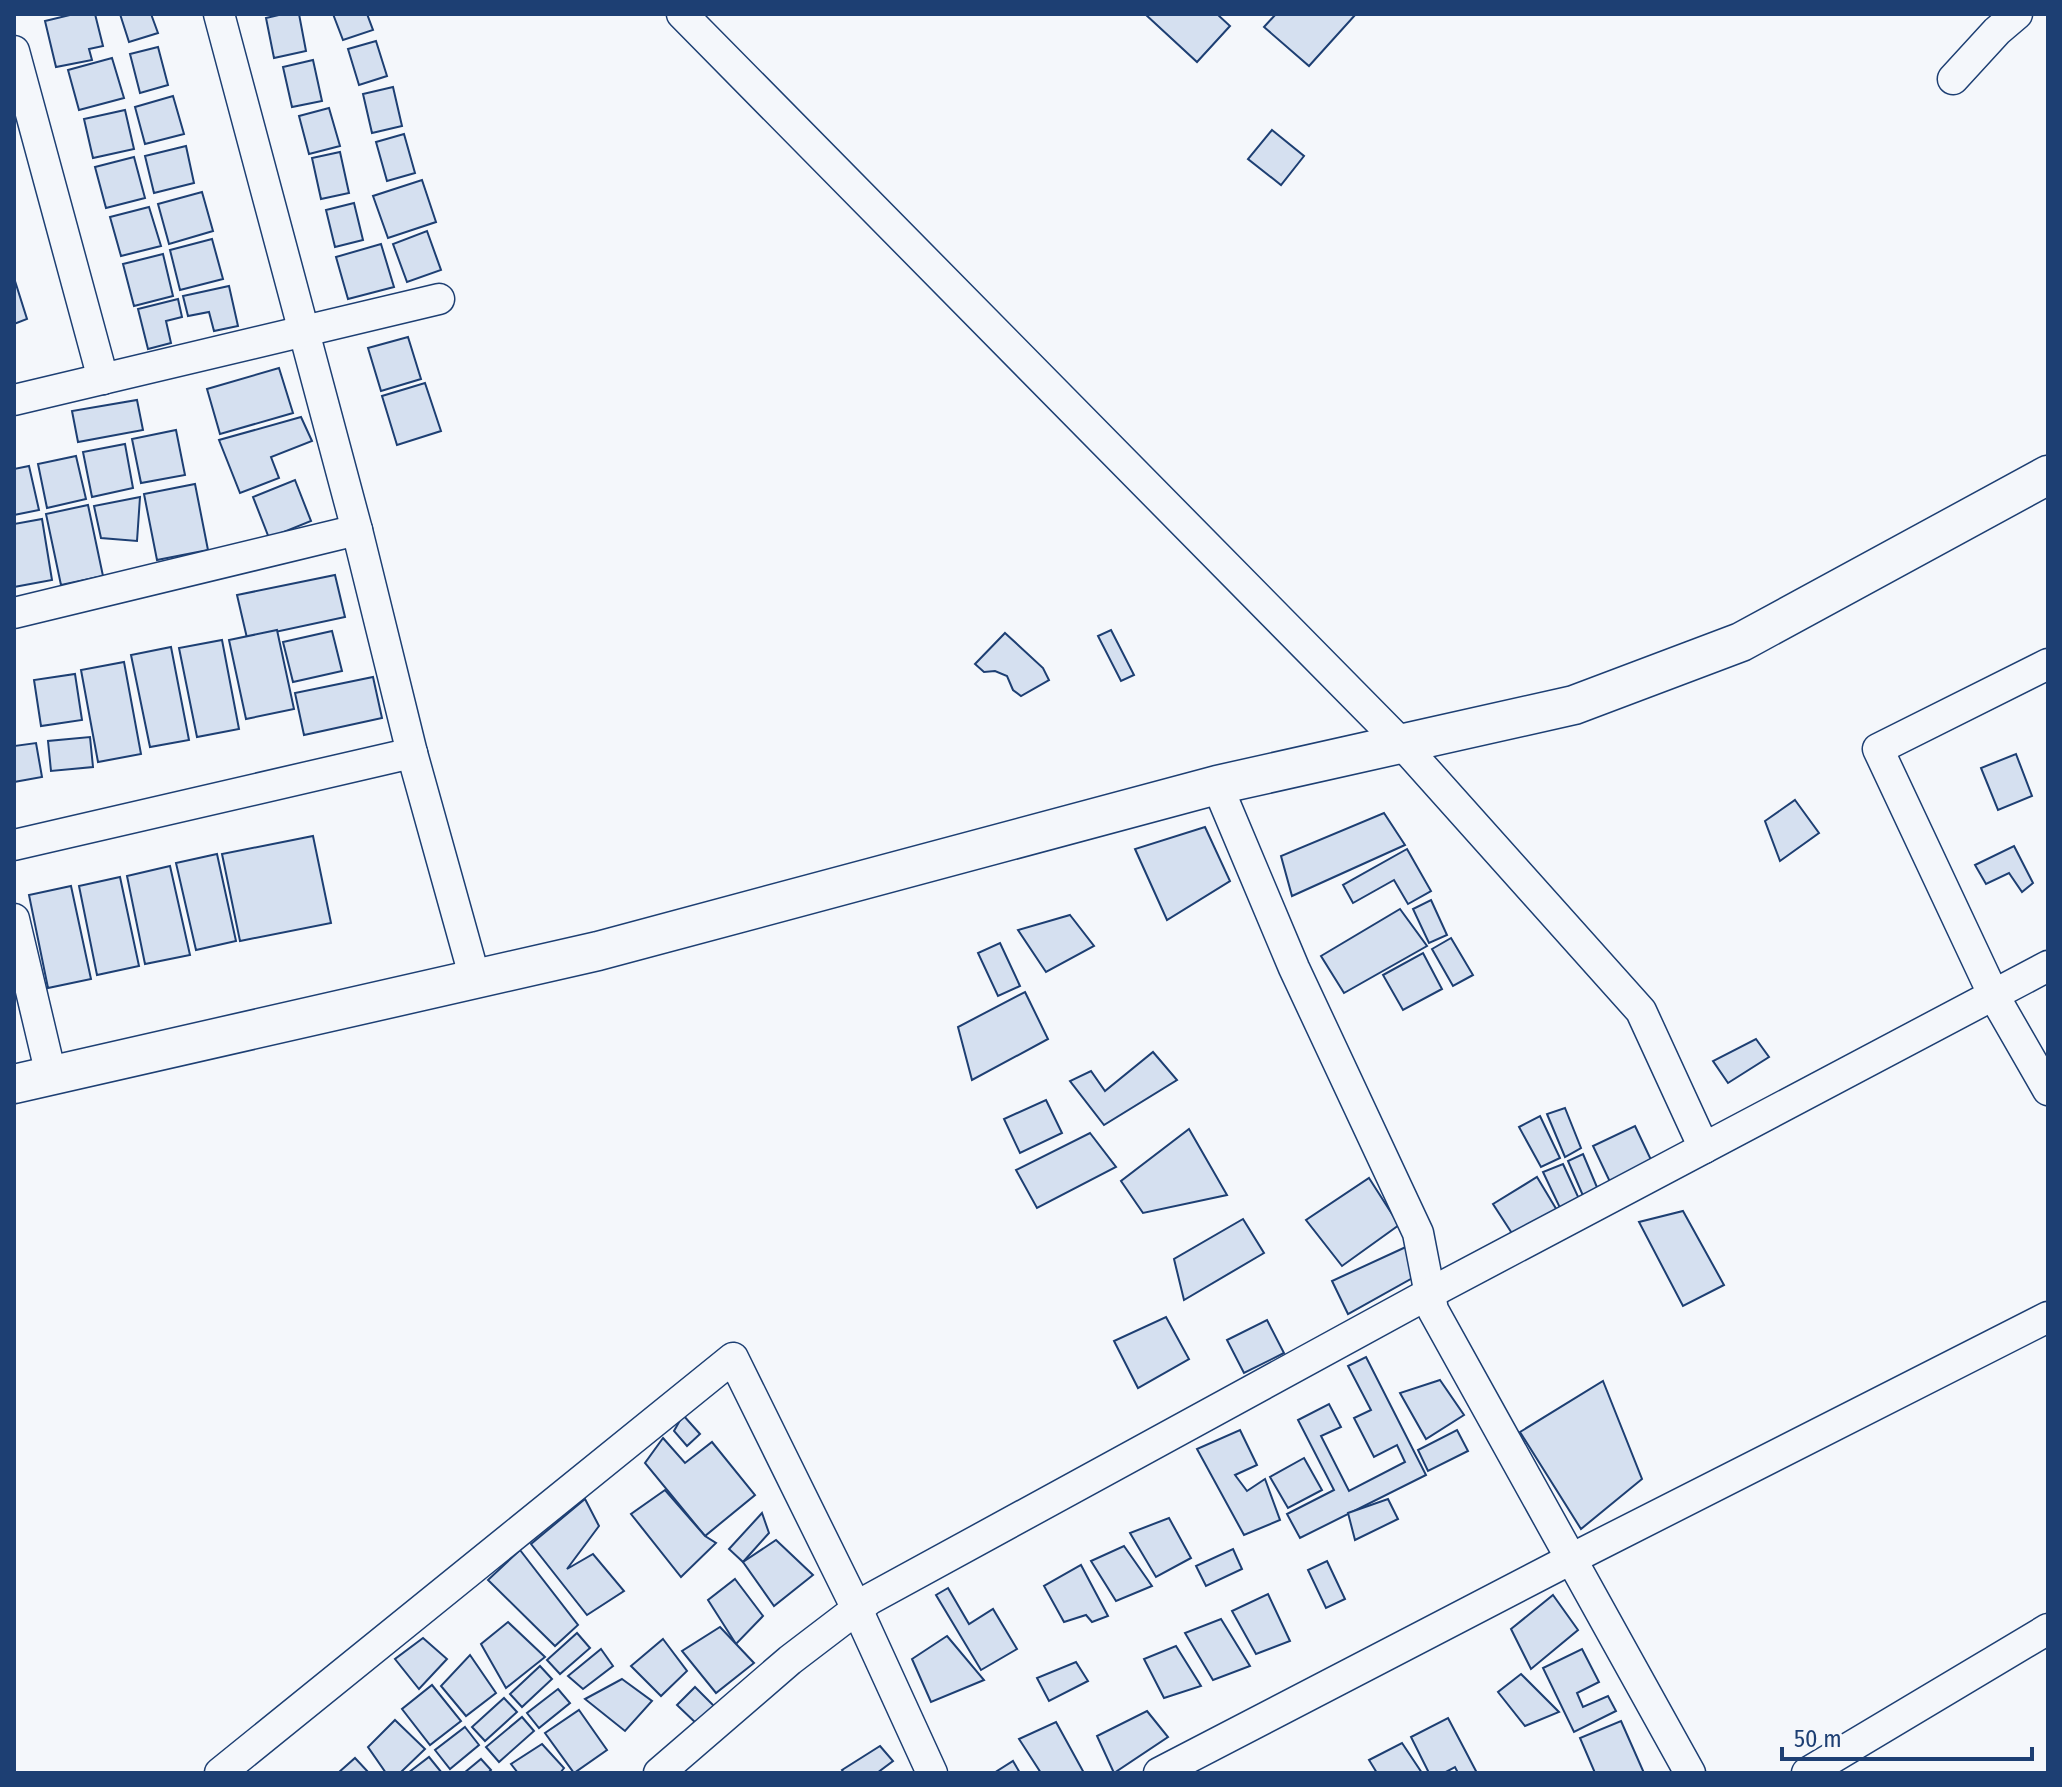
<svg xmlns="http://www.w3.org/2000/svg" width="2062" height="1787" font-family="'Fira Sans Condensed',sans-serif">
<rect width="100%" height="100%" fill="#f4f7fb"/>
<g fill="#d5e0f0" stroke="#1d3f73" stroke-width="2">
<path d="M74,14H95L103,46L89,49L92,60L56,67L45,21Z"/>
<path d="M120,14H151L158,33L129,42Z"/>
<path d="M283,14H299L306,51L274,58L266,18Z"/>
<path d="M333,14H367L373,30L343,40Z"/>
<path d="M1145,14H1217L1230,26L1197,62Z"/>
<path d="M1276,14H1356L1309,66L1264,27Z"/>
<path d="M376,41L387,76L359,85L348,49Z"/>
<path d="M158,47L168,85L140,93L130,54Z"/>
<path d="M112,58L124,98L79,110L68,70Z"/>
<path d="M313,60L322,101L292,107L283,67Z"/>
<path d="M393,87L402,126L372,133L363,94Z"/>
<path d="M173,96L184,134L145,144L135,107Z"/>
<path d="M329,108L340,146L309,154L299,116Z"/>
<path d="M125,110L134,149L93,158L84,119Z"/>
<path d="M1272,130L1304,156L1281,185L1248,159Z"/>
<path d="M404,134L415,173L387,181L376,142Z"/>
<path d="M186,146L194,183L154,193L145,156Z"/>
<path d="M340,152L349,193L321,199L312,158Z"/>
<path d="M134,157L145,198L106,208L95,167Z"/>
<path d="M422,180L436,222L388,238L373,196Z"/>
<path d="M202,192L213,231L169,244L158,204Z"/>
<path d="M354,203L363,240L335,247L326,210Z"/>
<path d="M149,207L161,246L121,256L110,217Z"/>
<path d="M427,231L441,270L407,282L393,244Z"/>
<path d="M212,239L223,279L180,290L170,250Z"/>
<path d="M381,244L394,287L348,299L336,257Z"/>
<path d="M163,254L173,296L134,306L123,264Z"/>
<path d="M15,281L27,319L14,324V282Z"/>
<path d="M229,286L238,326L214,331L209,312L188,316L183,296Z"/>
<path d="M178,299L182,317L166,321L171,343L148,349L138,309Z"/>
<path d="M408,337L421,379L381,391L368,348Z"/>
<path d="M279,368L293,413L220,434L207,389Z"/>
<path d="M425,383L441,431L397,445L382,396Z"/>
<path d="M137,400L143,430L78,442L72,411Z"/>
<path d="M301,417L312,441L271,457L279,478L240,493L219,440Z"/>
<path d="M176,430L185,475L141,483L132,439Z"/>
<path d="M125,444L133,488L92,497L83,452Z"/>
<path d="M76,456L86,499L47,508L38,464Z"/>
<path d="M29,466L39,510L14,515V469Z"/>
<path d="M295,480L311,521L269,538L253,497Z"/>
<path d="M195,484L208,550L157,560L144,494Z"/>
<path d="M140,497L137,541L101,538L94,506Z"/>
<path d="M88,505L103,576L61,585L46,514Z"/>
<path d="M42,519L52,580L14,587V524Z"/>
<path d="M335,575L345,617L247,638L237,595Z"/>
<path d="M277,630L294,709L246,719L229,640Z"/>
<path d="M1111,630L1134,675L1121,681L1098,636Z"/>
<path d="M332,631L342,671L293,682L283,642Z"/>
<path d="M1005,633L1043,668L1049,680L1021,696L1013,690L1007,676L995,671L984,672L975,664Z"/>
<path d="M222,640L239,729L197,737L179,648Z"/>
<path d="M171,647L189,740L150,747L131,655Z"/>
<path d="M124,662L141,754L98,762L81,670Z"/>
<path d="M75,674L82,720L41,726L34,680Z"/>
<path d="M373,677L382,718L304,735L295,693Z"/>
<path d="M90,737L93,767L51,771L48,741Z"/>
<path d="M36,743L42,777L14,782V746Z"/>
<path d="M2016,754L2032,796L1998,810L1981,768Z"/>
<path d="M1795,800L1819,833L1780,861L1765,821Z"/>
<path d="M1384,813L1405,845L1292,896L1281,856Z"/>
<path d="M1205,827L1230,881L1167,920L1135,849Z"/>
<path d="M313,836L331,923L240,941L222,854Z"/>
<path d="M2014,846L2033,883L2022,892L2009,873L1986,884L1975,865Z"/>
<path d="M1407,849L1431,891L1408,904L1394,880L1353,903L1343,885Z"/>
<path d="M217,854L236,941L196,950L176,863Z"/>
<path d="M170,866L190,955L145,964L127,876Z"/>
<path d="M120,877L139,966L97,975L79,886Z"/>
<path d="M71,886L91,979L48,988L29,895Z"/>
<path d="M1431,900L1447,935L1429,943L1413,909Z"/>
<path d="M1400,909L1427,946L1344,993L1321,956Z"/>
<path d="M1070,915L1094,946L1046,972L1018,930Z"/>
<path d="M1451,938L1473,975L1453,986L1432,949Z"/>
<path d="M1000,943L1020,986L998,996L978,953Z"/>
<path d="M1423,953L1442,989L1403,1010L1383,975Z"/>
<path d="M1025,992L1048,1039L972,1080L958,1027Z"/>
<path d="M1756,1039L1769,1057L1728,1083L1713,1061Z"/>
<path d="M1153,1052L1177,1080L1104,1125L1070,1081L1091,1071L1105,1091Z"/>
<path d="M1046,1100L1062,1133L1020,1153L1004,1119Z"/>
<path d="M1565,1108L1581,1148L1565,1157L1547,1114Z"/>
<path d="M1540,1116L1560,1158L1541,1167L1519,1127Z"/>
<path d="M1635,1126L1653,1164L1611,1184L1593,1146Z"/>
<path d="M1189,1129L1227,1195L1143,1213L1121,1181Z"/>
<path d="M1090,1133L1116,1167L1037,1208L1016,1170Z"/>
<path d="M1583,1154L1599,1192L1584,1198L1568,1161Z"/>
<path d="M1563,1164L1580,1201L1561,1210L1543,1172Z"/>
<path d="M1537,1177L1558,1212L1515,1238L1493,1204Z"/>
<path d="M1369,1178L1399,1225L1342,1266L1306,1220Z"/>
<path d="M1683,1211L1724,1285L1683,1306L1639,1222Z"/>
<path d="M1243,1219L1264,1253L1184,1300L1174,1259Z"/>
<path d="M1408,1246L1416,1276L1348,1314L1332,1281Z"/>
<path d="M1166,1317L1189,1359L1138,1388L1114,1341Z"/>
<path d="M1267,1320L1284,1353L1244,1373L1227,1340Z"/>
<path d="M1366,1357L1426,1475L1300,1538L1287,1514L1334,1490L1298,1420L1329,1404L1341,1427L1321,1436L1349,1491L1405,1462L1397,1445L1374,1457L1354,1418L1371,1410L1348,1366Z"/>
<path d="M1440,1380L1464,1415L1426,1439L1400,1393Z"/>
<path d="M1603,1381L1642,1479L1581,1529L1520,1432Z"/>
<path d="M683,1415L700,1434L687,1446L674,1431Z"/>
<path d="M1240,1430L1257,1465L1235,1475L1247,1491L1265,1479L1280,1520L1244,1535L1197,1449Z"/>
<path d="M1457,1430L1468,1451L1428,1471L1418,1450Z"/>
<path d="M663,1438L685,1463L712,1442L755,1495L705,1536L645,1463Z"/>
<path d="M1304,1458L1322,1490L1288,1508L1270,1477Z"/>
<path d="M665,1490L705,1536L716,1543L681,1577L631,1514Z"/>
<path d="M585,1499L599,1526L567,1569L593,1554L624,1591L587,1615L531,1544Z"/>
<path d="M1388,1499L1398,1519L1355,1540L1348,1513Z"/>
<path d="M762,1513L769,1533L743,1562L729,1549Z"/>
<path d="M1169,1518L1191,1558L1156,1577L1130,1533Z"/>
<path d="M776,1540L813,1575L774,1606L743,1562Z"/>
<path d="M1124,1546L1152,1586L1116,1601L1091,1561Z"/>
<path d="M1233,1549L1242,1569L1206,1586L1196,1566Z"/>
<path d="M520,1550L578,1625L555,1646L488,1580Z"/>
<path d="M1327,1561L1345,1599L1326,1608L1308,1570Z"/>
<path d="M1081,1565L1108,1616L1092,1622L1086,1615L1064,1622L1044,1586Z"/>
<path d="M735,1579L763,1616L736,1644L708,1600Z"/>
<path d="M948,1588L969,1624L993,1609L1017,1649L981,1670L936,1595Z"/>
<path d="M1268,1594L1290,1641L1256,1654L1232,1611Z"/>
<path d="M1553,1595L1578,1630L1531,1669L1511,1629Z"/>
<path d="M1221,1619L1250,1666L1213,1680L1185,1633Z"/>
<path d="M508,1622L545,1657L506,1688L481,1644Z"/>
<path d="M720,1627L754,1663L716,1693L682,1651Z"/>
<path d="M577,1633L590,1648L560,1674L547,1660Z"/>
<path d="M947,1636L984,1680L931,1702L912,1659Z"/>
<path d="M423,1638L447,1659L419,1689L395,1659Z"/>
<path d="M663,1639L687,1671L661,1696L631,1666Z"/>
<path d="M1176,1646L1201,1686L1164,1698L1144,1659Z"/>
<path d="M601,1649L613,1666L583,1689L568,1676Z"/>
<path d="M1582,1649L1599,1682L1577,1693L1583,1707L1608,1696L1616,1711L1574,1732L1543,1668Z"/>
<path d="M470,1655L496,1693L466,1716L441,1686Z"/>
<path d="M1076,1662L1088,1681L1049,1701L1037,1678Z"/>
<path d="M540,1666L552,1679L522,1707L510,1694Z"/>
<path d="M1521,1674L1559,1712L1525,1726L1498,1692Z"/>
<path d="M622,1679L652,1701L625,1731L585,1699Z"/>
<path d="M432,1685L461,1721L430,1745L402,1709Z"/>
<path d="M695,1687L715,1707L698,1725L677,1705Z"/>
<path d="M558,1689L570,1703L539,1728L527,1713Z"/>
<path d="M504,1698L517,1712L485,1741L472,1727Z"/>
<path d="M579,1710L607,1750L574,1773L545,1733Z"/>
<path d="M1147,1711L1168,1737L1114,1773L1097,1736Z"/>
<path d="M522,1717L534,1731L499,1762L486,1747Z"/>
<path d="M1448,1718L1477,1773H1458L1455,1767L1444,1773H1429L1411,1737Z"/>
<path d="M395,1720L425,1749L400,1773H386L368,1747Z"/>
<path d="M1621,1721L1644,1773H1595L1580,1738Z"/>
<path d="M1056,1722L1084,1773H1041L1019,1739Z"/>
<path d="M465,1727L479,1745L450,1769L435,1750Z"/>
<path d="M1402,1743L1422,1773H1377L1369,1760Z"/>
<path d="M542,1744L564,1768L560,1773H518L511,1764Z"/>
<path d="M880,1746L893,1761L877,1773H844L842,1770Z"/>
<path d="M429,1757L442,1773H408Z"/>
<path d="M355,1758L369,1773H338Z"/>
<path d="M481,1759L491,1770L488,1773H464Z"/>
<path d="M1013,1761L1020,1773H994Z"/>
</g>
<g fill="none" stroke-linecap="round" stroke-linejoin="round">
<defs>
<g id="minor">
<path d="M219,14L357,530L412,753L475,979"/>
<path d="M682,14L1403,745L1641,1011L1704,1148"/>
<path d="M14,51L103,379"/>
<path d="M1953,79L1997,31L2017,14"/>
<path d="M14,400L439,299"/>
<path d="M14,613L357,530"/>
<path d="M2048,664L1878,749L1994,996L2048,1090"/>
<path d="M1217,785L1294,968L1418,1233L1433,1310L1690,1773"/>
<path d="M14,845L412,753"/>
<path d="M14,919L51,1075"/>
<path d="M220,1773L733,1358L857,1609L932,1773"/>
<path d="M659,1773L790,1660L870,1599L1430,1293L2048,966"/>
<path d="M1159,1773L1571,1559L2048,1317"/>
<path d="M1807,1773L2048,1629"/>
</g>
<path id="tertiary" d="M14,1084L598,951L1217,785L1574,705L1741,642L2048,475"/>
</defs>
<use href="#minor" stroke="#1d3f73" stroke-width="33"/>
<use href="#tertiary" stroke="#1d3f73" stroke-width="41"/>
<use href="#minor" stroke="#f4f7fb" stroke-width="30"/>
<use href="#tertiary" stroke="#f4f7fb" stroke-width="38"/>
</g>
<rect width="2062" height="1787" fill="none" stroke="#1d3f73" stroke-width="32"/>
<path d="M1782 1747v12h250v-12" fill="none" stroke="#1d3f73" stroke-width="4"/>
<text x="1794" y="1747" font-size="24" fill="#1d3f73" stroke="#f4f7fb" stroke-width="6" paint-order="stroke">50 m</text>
</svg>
